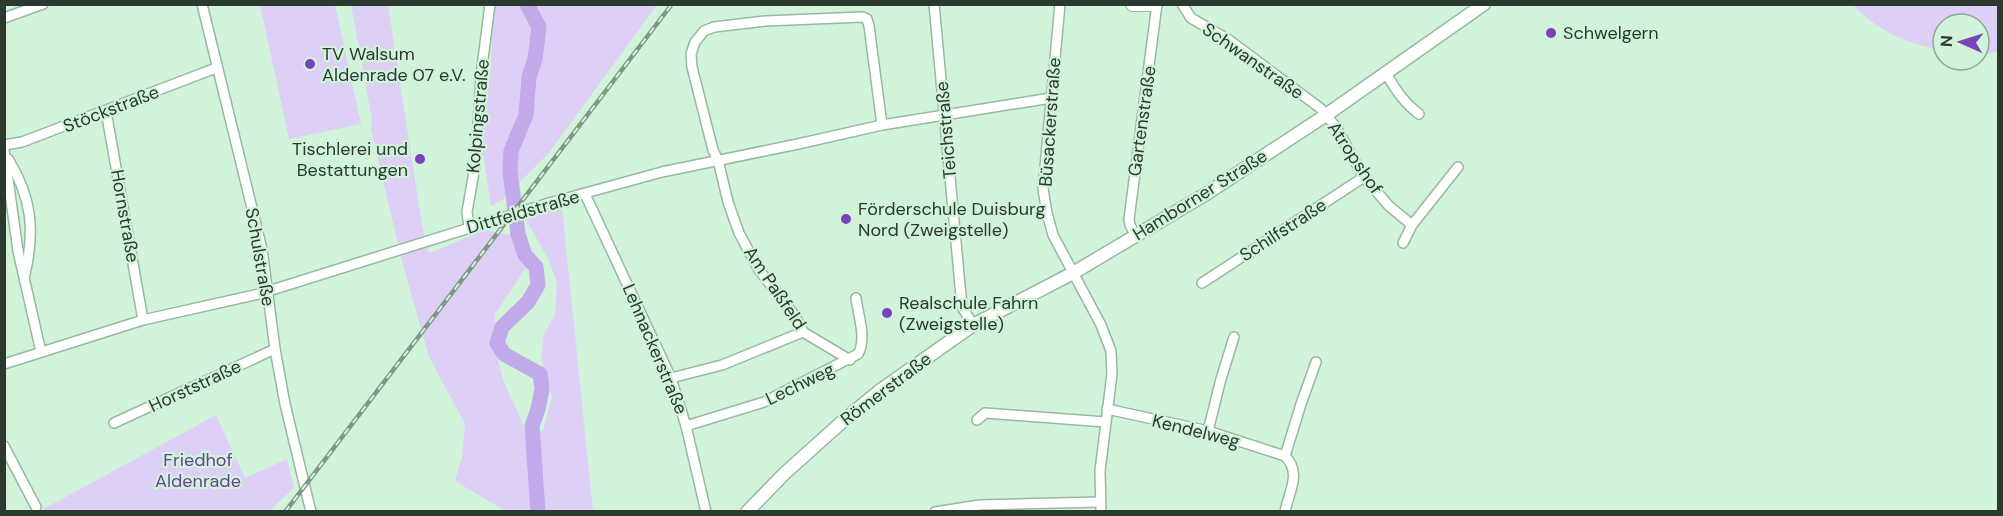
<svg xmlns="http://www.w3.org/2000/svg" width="2003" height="516" font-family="'DM Sans',sans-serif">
<rect width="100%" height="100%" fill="#d1f3da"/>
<g fill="#ddcff6">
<path d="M260,5H335L361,124L289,139Z"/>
<path d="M351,5H388L422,225L429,253L485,230L512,235L527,266L495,314L494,345L503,380L526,431H543L552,397L541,358L544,335L555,314L557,282L548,258L525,218L562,208L593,511H506L455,481L462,457L465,424L429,357L402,261L371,129L372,119Z"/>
<path d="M493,5H657L548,154L501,201L491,206L481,139L491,66Z"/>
<path d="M1853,5H1998V51L1979,56V24H1943V50C1908,45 1878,31 1853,5Z"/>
<path d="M216,415L245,478L287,459L294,488L269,511H40Z"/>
</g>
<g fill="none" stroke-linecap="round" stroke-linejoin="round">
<path stroke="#c2a9ea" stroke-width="15" d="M527,4L539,27L535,59L529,77L526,115L511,151L510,171L518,234L525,255L536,267L538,285L528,302L502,327L497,343L504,354L540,374L542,389L538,409L532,426L538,512"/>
<defs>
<g id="minor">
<path d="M202,4L262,249L275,349L285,404L311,512"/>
<path d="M934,4L962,307L973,325"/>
<path d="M1060,4L1043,189L1047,213L1053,235L1101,325L1111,351L1112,374L1100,471L1101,512"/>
<path d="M1182,4L1191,18L1229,40L1320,108L1336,127L1364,177L1389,206L1412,225"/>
<path d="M4,18L43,4"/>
<path d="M1386,73C1395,90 1404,103 1419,114"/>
<path d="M106,111L143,320"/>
<path d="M4,145L22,142L216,68"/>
<path d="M4,150L18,251L41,352"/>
<path d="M8,159C32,197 35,231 25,274"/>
<path d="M585,194L671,378L686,426L706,512"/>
<path d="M469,227L467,212L476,160L481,75L490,4"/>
<path d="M1136,236L1130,225L1129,219L1157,4"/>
<path d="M1403,243L1412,225L1458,167"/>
<path d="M1202,283L1364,177"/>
<path d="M850,360L803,332L795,316L759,270L739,233L728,202L718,160L713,150L692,67L691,54L695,42L704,31L714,27L765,21L863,17L867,19L869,26L882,125"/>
<path d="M4,364L143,320L259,294L549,203L662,172L798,144L882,125L1051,98"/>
<path d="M671,378L722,365L803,332"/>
<path d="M1107,409L1208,431L1285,456"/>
<path d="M977,420L985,413L1105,422"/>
<path d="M114,423L275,349"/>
<path d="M686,426L764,402L858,354C867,339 858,315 856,298"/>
<path d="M1208,431L1221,379L1234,337"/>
<path d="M4,446L36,507"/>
<path d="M935,512L980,505L1099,502"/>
<path d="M1285,512C1289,491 1302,473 1285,456L1301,404L1316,362"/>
</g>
<path id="tertiary" d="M747,512L785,473L843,421L878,392L973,325L1073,273L1206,194L1326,115L1484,4"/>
<path id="secondary" d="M1133,4H1154"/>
</defs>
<use href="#minor" stroke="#98b8a1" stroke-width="12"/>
<use href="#tertiary" stroke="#98b8a1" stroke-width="15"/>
<use href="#secondary" stroke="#98b8a1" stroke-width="16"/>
<use href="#minor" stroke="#fff" stroke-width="9"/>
<use href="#tertiary" stroke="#fff" stroke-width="12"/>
<use href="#secondary" stroke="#fff" stroke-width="14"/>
<defs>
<path id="rail" d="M285,512L672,4"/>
</defs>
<use href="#rail" stroke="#7f9785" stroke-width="4.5"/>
<use href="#rail" stroke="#d1f3da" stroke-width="2" stroke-dasharray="7" stroke-linecap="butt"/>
</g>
<g fill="#7942b9" stroke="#d1f3da" stroke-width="2">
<circle cx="1551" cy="33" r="6"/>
<circle cx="310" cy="64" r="6"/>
<circle cx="420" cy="159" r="6"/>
<circle cx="846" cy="219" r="6"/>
<circle cx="887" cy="313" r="6"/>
</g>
<g text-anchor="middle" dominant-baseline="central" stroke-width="4.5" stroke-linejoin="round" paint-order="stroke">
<g font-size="18" fill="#2b392f" stroke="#d1f3da" text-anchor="start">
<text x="1563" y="33">Schwelgern</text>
<text x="322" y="54">TV Walsum<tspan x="322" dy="21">Aldenrade 07 e.V.</tspan></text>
<text x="408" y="149" text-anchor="end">Tischlerei und<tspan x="408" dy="21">Bestattungen</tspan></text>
<text x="858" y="209">Förderschule Duisburg<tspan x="858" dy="21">Nord (Zweigstelle)</tspan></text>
<text x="899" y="303">Realschule Fahrn<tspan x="899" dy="21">(Zweigstelle)</tspan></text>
</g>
<g font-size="18" fill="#2b392f" stroke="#d1f3da">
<text transform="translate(1253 61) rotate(35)">Schwanstraße</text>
<text transform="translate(111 109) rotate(-21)">Stöckstraße</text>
<text transform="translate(478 116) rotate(-85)">Kolpingstraße</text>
<text transform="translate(1142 121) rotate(-82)">Gartenstraße</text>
<text transform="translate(1050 122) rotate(-86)">Büsackerstraße</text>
<text transform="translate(946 130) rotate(-95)">Teichstraße</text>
<text transform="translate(1355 158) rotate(56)">Atropshof</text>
<text transform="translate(1200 195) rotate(-32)">Hamborner Straße</text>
<text transform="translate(523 212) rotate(-16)">Dittfeldstraße</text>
<text transform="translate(125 216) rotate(80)">Hornstraße</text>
<text transform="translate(1283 230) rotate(-33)">Schilfstraße</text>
<text transform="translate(260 257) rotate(80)">Schulstraße</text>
<text transform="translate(775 288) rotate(56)">Am Paßfeld</text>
<text transform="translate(655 349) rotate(67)">Lehnackerstraße</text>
<text transform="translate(800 384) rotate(-26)">Lechweg</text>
<text transform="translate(195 386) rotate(-25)">Horststraße</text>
<text transform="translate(886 389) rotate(-37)">Römerstraße</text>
<text transform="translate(1196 431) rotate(14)">Kendelweg</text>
</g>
<g font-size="18" fill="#644391" stroke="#d1f3da">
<text x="198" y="460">Friedhof<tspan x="198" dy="21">Aldenrade</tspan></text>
</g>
</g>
<rect width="2003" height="516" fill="none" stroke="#2b392f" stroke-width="12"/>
<g transform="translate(1961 42) rotate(273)"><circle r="28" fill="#d1f3da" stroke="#8fa996" stroke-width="1.5"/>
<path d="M0-4.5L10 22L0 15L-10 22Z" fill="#7942b9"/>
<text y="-9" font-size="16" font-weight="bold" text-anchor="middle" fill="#2b392f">N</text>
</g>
</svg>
